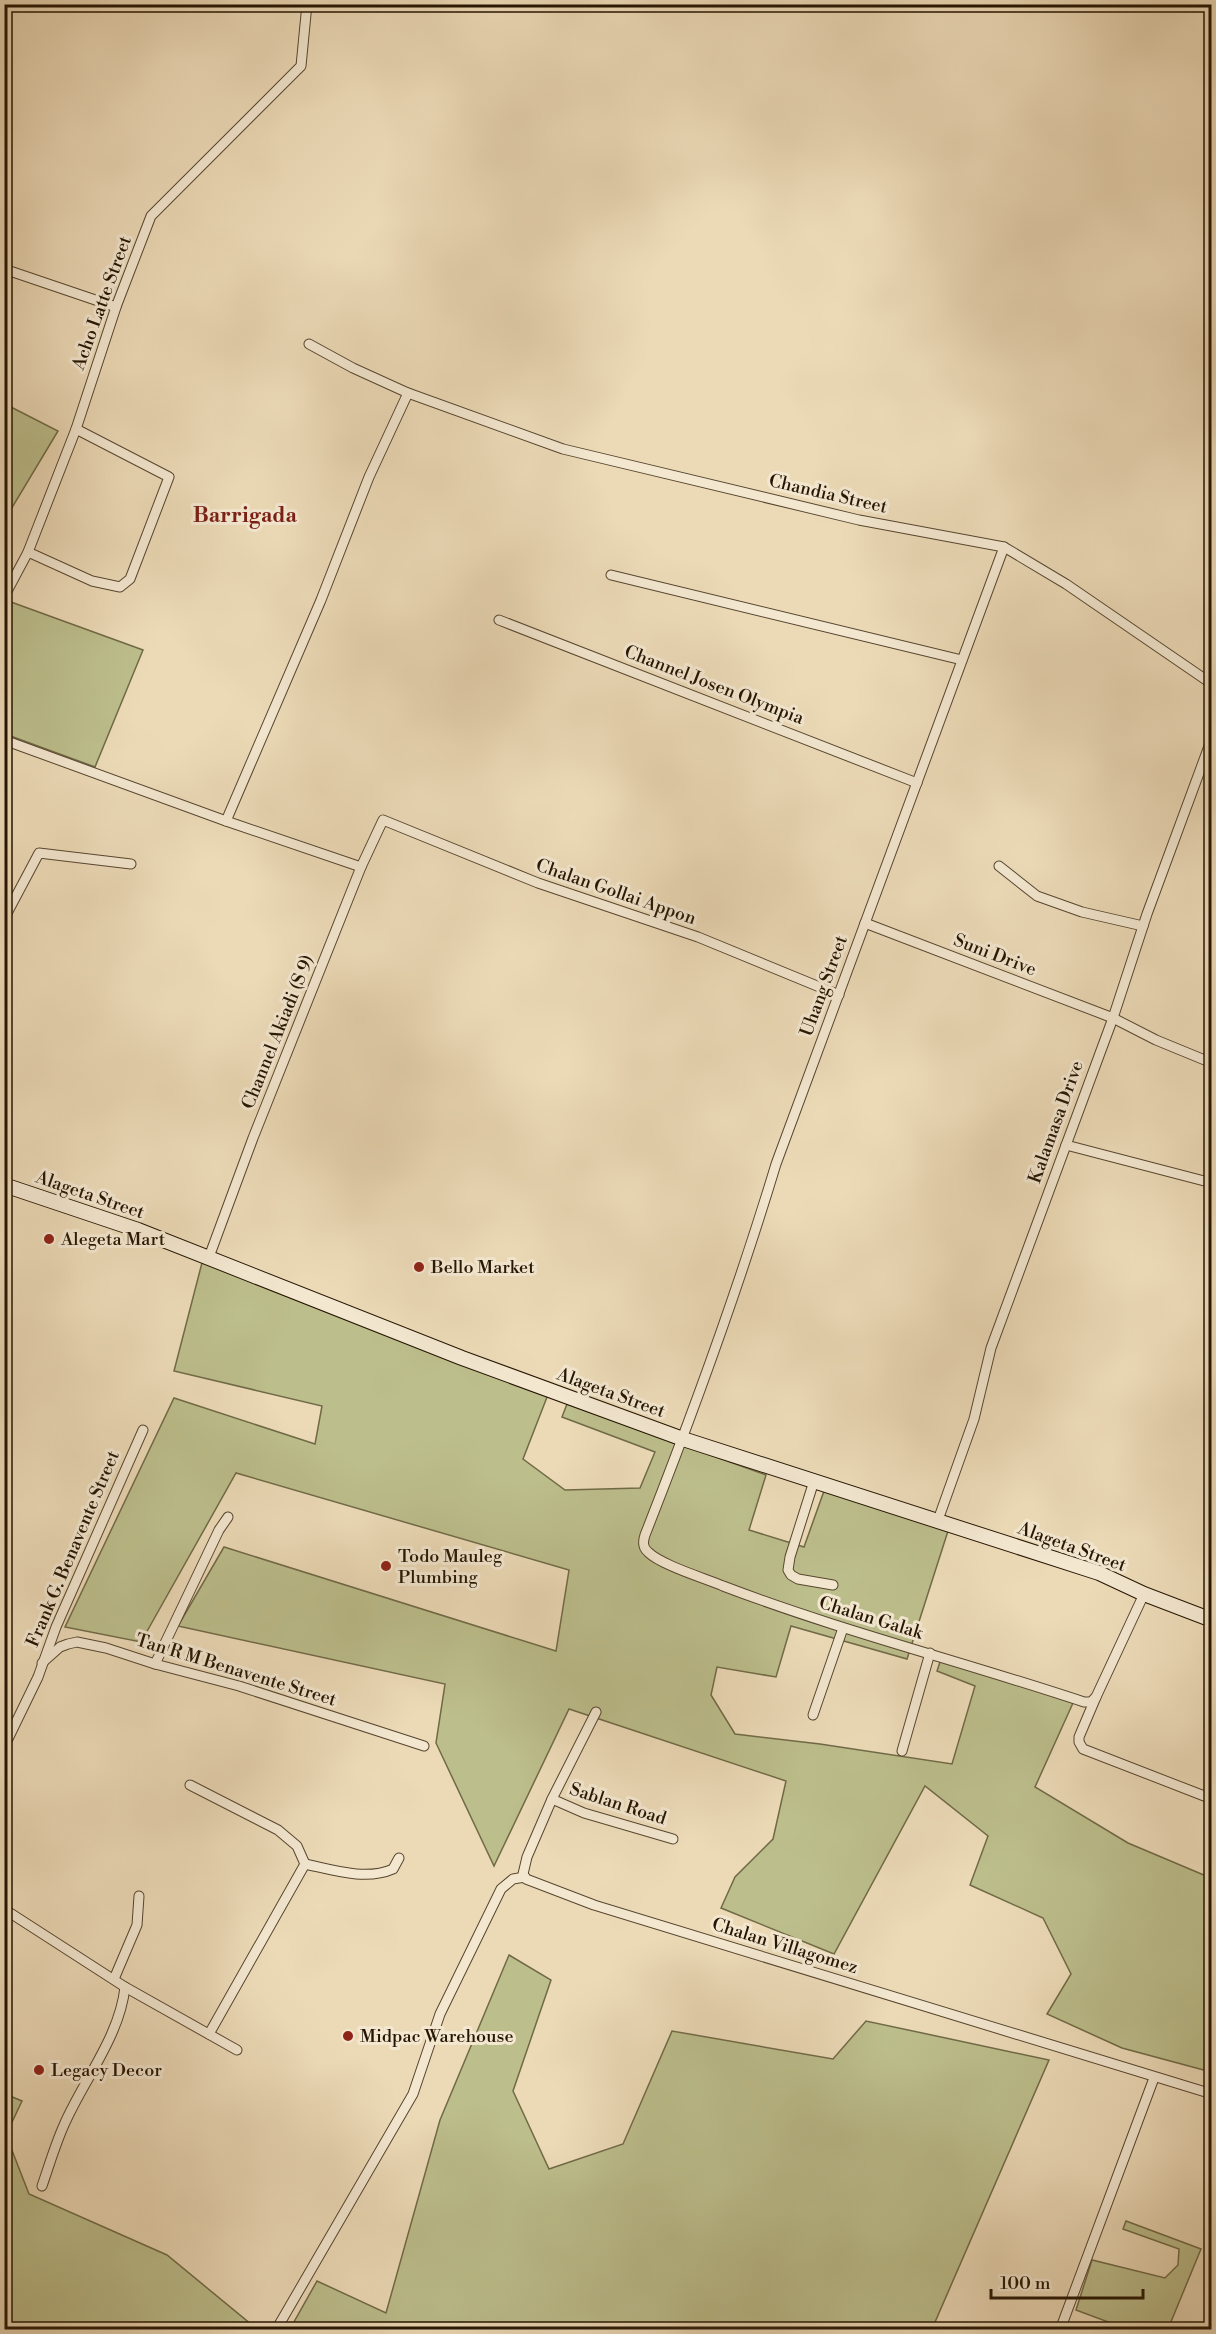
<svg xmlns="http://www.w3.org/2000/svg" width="1216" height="2334" font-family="'Libre Bodoni',serif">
<rect width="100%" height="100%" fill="#ecdab7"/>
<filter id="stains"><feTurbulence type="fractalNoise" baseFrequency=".00333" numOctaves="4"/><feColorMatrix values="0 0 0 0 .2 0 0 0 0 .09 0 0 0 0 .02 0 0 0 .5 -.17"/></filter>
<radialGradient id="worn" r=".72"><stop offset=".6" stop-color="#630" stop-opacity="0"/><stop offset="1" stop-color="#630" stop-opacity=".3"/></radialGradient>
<g fill="#bcbe8c" stroke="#706a47" stroke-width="1.5">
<path d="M5,404L58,431L7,516L4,515Z"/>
<path d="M11,602L143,650L95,767L5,734V615Z"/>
<path d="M204,1255L549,1392L523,1459L565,1490L640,1488L655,1452L562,1417L567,1404L766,1475L749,1530L804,1547L824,1491L948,1531L907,1659L791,1626L776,1677L717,1667L711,1695L735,1734L820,1744L952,1764L975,1686L937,1671L941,1659L1073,1703L1035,1787L1128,1843L1211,1878V1898L1209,1902L1212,1904L1211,2072L1122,2048L1047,2014L1071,1974L1043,1918L970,1885L988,1836L925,1786L834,1954L721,1908L735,1877L773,1839L786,1781L569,1709L494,1866L436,1743L445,1684L178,1626L224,1547L556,1651L569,1570L236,1473L141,1642L65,1627L174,1398L315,1444L322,1406L174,1371Z"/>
<path d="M509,1955L551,1980L513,2091L549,2169L623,2144L672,2031L833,2059L866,2021L1049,2060L932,2329H290L317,2281L386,2313L440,2120Z"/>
<path d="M5,2094L22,2101L6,2135L29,2194L167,2255L257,2329H5Z"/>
<path d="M1126,2221L1201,2249L1168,2329H1127L1076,2310L1092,2260L1165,2278L1178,2265L1179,2249L1123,2229Z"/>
</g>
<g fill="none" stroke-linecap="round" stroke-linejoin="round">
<defs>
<g id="minor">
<path d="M4,269L116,307"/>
<path d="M309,344L353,368L408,393L563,449L859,520L1004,547L1066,584L1212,684"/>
<path d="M1004,547L776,1164C738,1290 693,1413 645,1535C643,1541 642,1547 648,1552C661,1565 704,1578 723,1586C841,1631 964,1662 1084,1702H1091L1096,1697L1144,1594"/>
<path d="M28,552L92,581L120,587L130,579L169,477L76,429"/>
<path d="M611,575L962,660"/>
<path d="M4,597L28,552L76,429L116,307L151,216L301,66L307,4"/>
<path d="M499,620L917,783"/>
<path d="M4,740L226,821L361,867"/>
<path d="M226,821L321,600L369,477L408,393"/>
<path d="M999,866L1037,896L1082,912L1143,926"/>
<path d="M4,919L39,853L131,864"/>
<path d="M865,923L1113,1018L1156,1040L1212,1063"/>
<path d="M1066,1145L1212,1183"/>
<path d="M209,1257L253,1138L361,867L383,820L538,883L698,937L839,995"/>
<path d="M814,1481L790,1557L788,1570L791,1575L798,1579L833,1585"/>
<path d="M938,1520L974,1419L991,1348L1113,1018L1147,914L1212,738"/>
<path d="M42,1663L60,1647L68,1644L77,1642L106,1648L155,1664L239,1686L424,1746"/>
<path d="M155,1664L219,1530L228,1517"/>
<path d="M1096,1697L1079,1737V1742L1083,1749L1212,1799"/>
<path d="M596,1712L552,1799L527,1857L523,1874L526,1879L594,1905L1212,2094"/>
<path d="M813,1715L843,1628"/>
<path d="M4,1747L38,1677L56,1627L143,1430"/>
<path d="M902,1751L930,1653"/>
<path d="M190,1785L278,1830L297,1846L305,1864L209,2034"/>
<path d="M552,1799L584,1813L673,1839"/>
<path d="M305,1864C333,1870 366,1881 393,1869L399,1858"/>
<path d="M4,1909L125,1987L237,2050"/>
<path d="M114,1979L137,1925L139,1896"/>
<path d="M42,2186C49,2166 55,2145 64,2125C83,2081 120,2036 125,1987"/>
<path d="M276,2330L413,2094L440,2014L501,1889L513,1879L525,1877"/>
<path d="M1060,2330L1154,2078"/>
</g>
<path id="secondary" d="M4,1185L138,1230L462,1358L683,1439L1099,1573L1144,1594L1212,1620"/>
</defs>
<use href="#minor" stroke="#57462f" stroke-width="11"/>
<use href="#secondary" stroke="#251502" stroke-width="16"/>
<use href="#minor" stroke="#f3e7d0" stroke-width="9"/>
<use href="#secondary" stroke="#f3e7d0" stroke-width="14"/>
</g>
<g fill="#8f2418" stroke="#f3e7d0" stroke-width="2">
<circle cx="49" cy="1239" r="6"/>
<circle cx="419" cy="1267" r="6"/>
<circle cx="386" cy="1566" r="6"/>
<circle cx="348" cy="2036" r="6"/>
<circle cx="39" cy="2070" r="6"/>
</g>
<g text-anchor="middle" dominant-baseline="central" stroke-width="6" stroke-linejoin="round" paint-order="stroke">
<g font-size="18" fill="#251502" stroke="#f3e7d0">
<text transform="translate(102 303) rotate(-70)">Acho Latte Street</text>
<text transform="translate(828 494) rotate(13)">Chandia Street</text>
<text transform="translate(714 685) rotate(21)">Channel Josen Olympia</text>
<text transform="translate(616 892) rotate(19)">Chalan Gollai Appon</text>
<text transform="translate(995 955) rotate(21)">Suni Drive</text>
<text transform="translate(824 986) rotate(-70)">Uhang Street</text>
<text transform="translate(278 1032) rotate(-68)">Channel Akiadi (S 9)</text>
<text transform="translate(1056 1122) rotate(-70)">Kalamasa Drive</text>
<text transform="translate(90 1195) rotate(19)">Alageta Street</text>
<text transform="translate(611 1393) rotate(20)">Alageta Street</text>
<text transform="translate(1072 1547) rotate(20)">Alageta Street</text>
<text transform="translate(73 1549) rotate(-67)">Frank G. Benavente Street</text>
<text transform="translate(871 1618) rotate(17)">Chalan Galak</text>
<text transform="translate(236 1670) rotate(17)">Tan R M Benavente Street</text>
<text transform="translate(618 1804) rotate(18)">Sablan Road</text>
<text transform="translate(785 1946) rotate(17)">Chalan Villagomez</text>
</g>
<g font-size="18" fill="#251502" stroke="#f3e7d0" text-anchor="start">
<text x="61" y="1239">Alegeta Mart</text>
<text x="431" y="1267">Bello Market</text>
<text x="398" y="1556">Todo Mauleg<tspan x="398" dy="21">Plumbing</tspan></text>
<text x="360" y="2036">Midpac Warehouse</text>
<text x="51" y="2070">Legacy Decor</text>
</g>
<g font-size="21" font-weight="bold" fill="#7a1f14" stroke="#f3e7d0">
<text x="245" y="516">Barrigada</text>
</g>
</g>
<rect width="1216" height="2334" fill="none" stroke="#ecdab7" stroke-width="24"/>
<rect x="6" y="6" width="1204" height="2322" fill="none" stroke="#251502" stroke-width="3"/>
<rect x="12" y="12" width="1192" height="2310" fill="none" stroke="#251502" stroke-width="1.5"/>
<path d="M991 2289v9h152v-9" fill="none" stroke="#251502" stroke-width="3"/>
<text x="1000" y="2289" font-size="18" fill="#251502" stroke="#f3e7d0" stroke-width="4.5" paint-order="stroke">100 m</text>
<rect width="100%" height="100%" filter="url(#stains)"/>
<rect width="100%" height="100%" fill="url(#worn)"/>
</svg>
